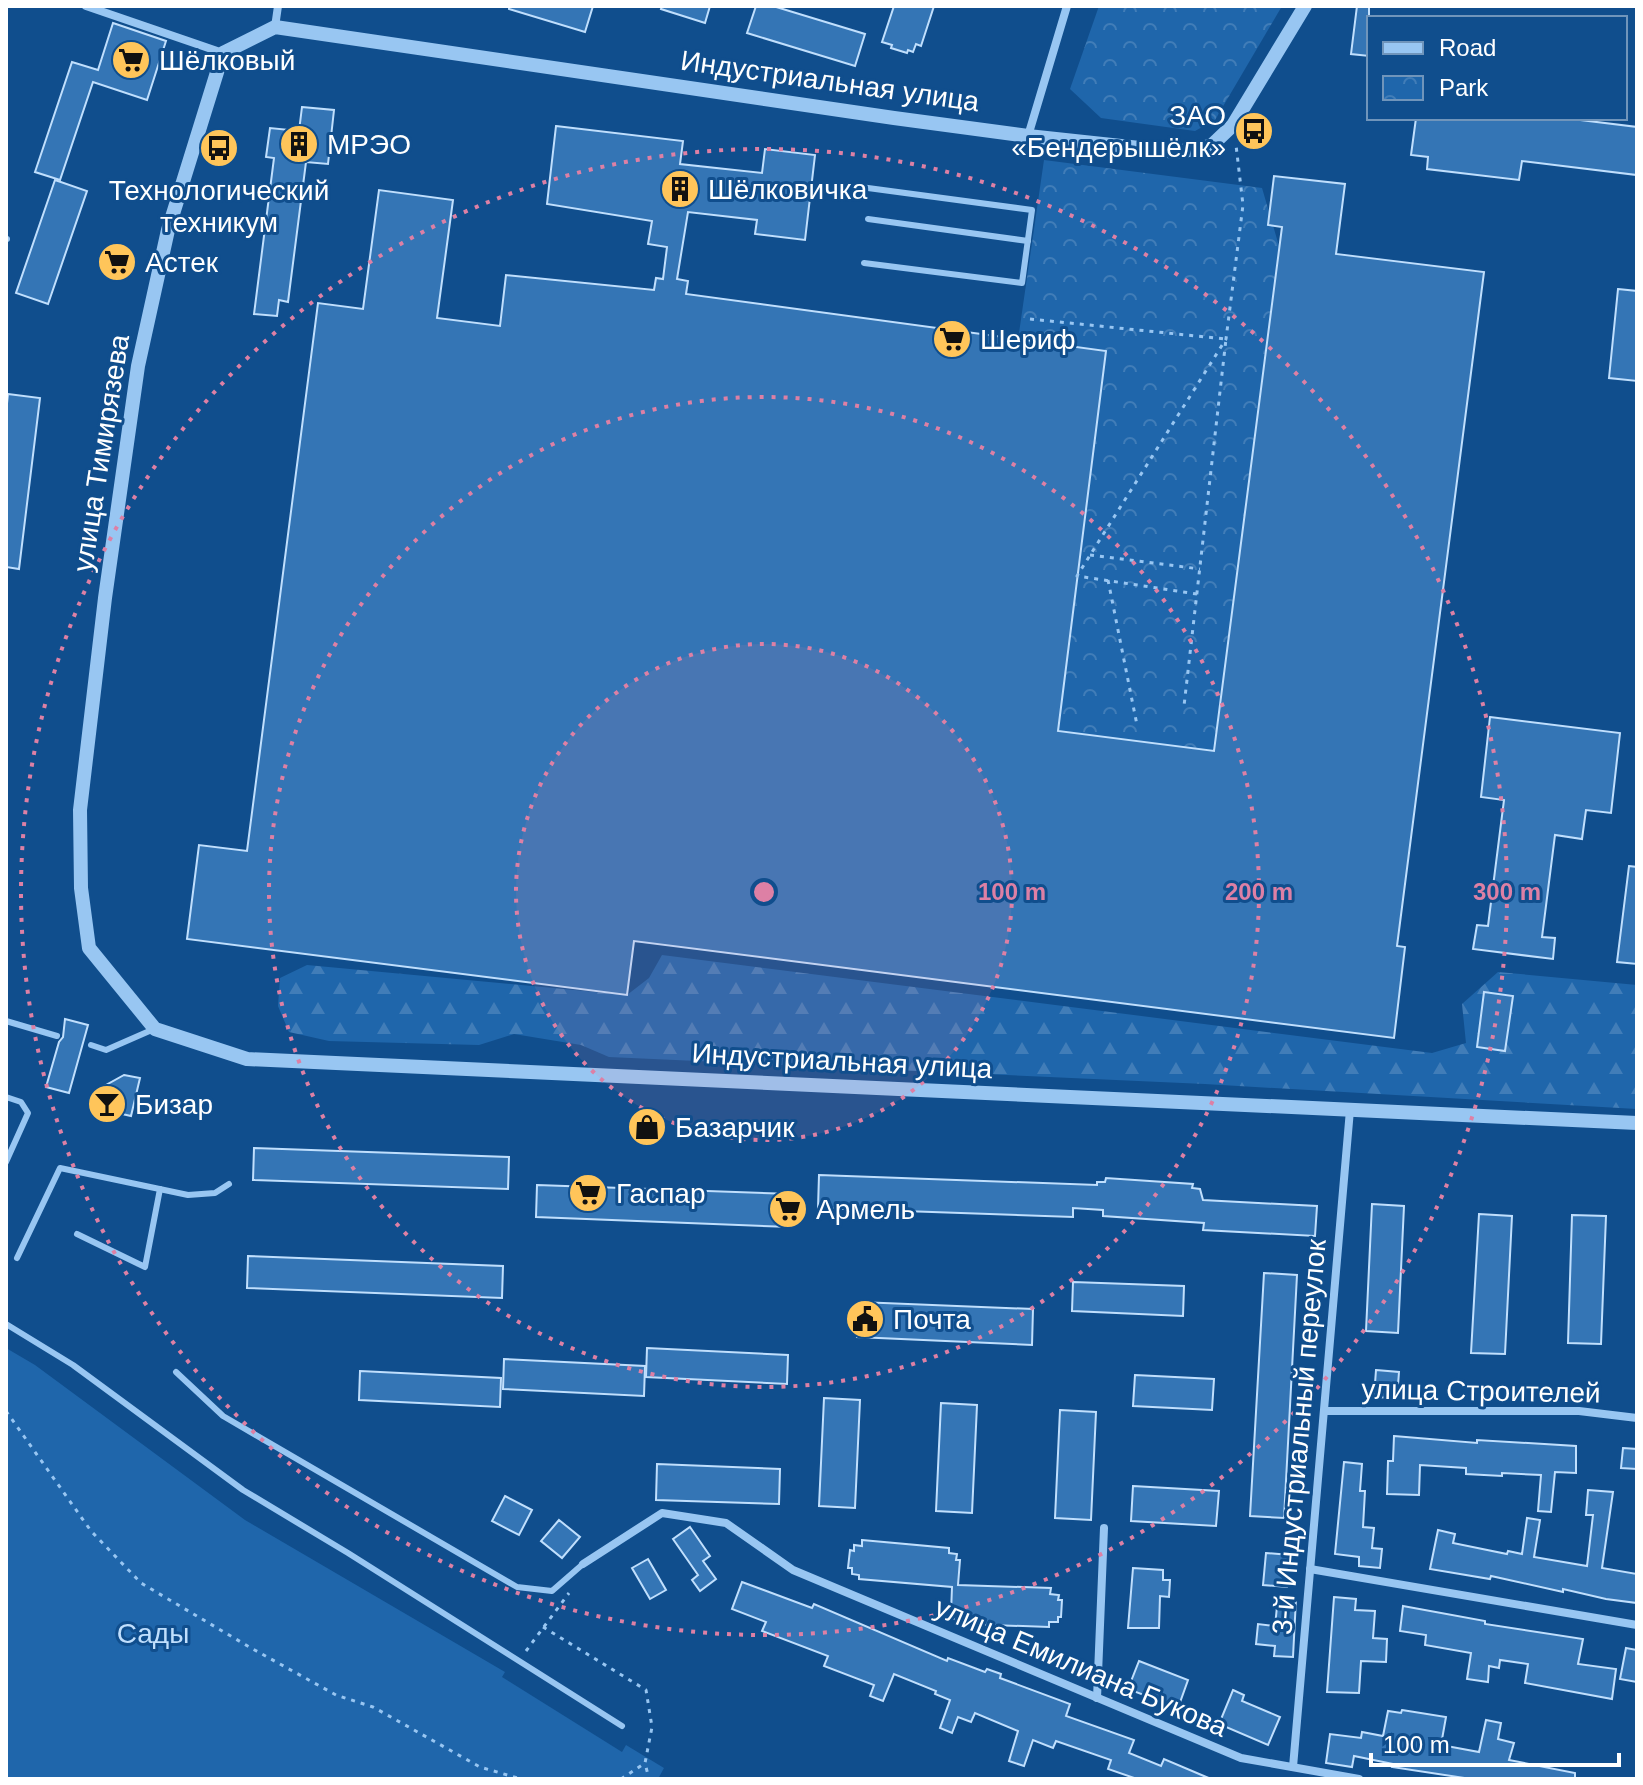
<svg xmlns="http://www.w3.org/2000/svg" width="1643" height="1785" font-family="Arial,sans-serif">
<defs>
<pattern id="forest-firs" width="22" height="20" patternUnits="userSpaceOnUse" patternTransform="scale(2)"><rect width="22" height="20" fill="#1f66ab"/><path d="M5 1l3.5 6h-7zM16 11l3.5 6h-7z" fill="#417db8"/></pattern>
<pattern id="park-crowns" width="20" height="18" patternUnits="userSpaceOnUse" patternTransform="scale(2)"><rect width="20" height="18" fill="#1f66ab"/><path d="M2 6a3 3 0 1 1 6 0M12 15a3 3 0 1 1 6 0" fill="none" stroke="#417db8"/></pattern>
</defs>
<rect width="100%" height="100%" fill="#104e8d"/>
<path fill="url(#forest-firs)" d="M662,955L1432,1053L1466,1043L1462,1004L1498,972L1637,985V1109L1205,1084L609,1057L581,1045L514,1034L479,1045L329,1041L289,1032L278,1006L280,978L307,965L627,995L649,978Z"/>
<g fill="url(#park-crowns)">
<path d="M1099,6H1282L1215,120L1195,131L1101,118L1070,89Z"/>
<path d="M1044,160L1262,188L1279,246L1214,751L1058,731L1106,352L1018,340Z"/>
</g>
<path fill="#1f66ab" d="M6,1348L35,1365L245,1520L505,1672L502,1677L622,1752L626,1745L664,1768L658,1779H6Z"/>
<g fill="#3475b5" stroke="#c0dffd" stroke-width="2">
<path d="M509,6H593L585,32L509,9Z"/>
<path d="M662,6H710L705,23L661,9Z"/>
<path d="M756,6H773L865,34L855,66L747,33Z"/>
<path d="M894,6H934L921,46L916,44L913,52L908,50L907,53L891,48L892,45L882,42Z"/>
<path d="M1357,6H1369V56L1351,54Z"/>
<path d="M113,23L166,41L147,100L93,82L60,180L35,172L72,62L98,70Z"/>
<path d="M302,107L334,110L328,164L306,162L288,302L279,300L277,316L254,314L274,158L266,157L270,128L299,131Z"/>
<path d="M1416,118H1564L1637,127V175L1522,161L1519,180L1427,169L1428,157L1411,155Z"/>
<path d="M556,126L683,141L680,164L762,173L765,149L815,155L805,240L755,234L757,220L688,212L677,279L688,281L686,294L1106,351L1058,731L1214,751L1282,227L1268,225L1274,176L1345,184L1336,254L1484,272L1397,946L1405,947L1394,1038L634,941L627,995L187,939L199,845L247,851L318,303L363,309L379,190L453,200L437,318L500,326L506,275L654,290L656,278L663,279L667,247L648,244L652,221L547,204Z"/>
<path d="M55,180L87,191L48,304L16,293Z"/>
<path d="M1618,289L1637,291V381L1609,378Z"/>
<path d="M8,394L40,398L19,569L6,567V413Z"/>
<path d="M1490,717L1620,733L1611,813L1586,810L1582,839L1555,835L1542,937L1555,938L1553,959L1473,949L1477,925L1488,926L1504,800L1481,797Z"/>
<path d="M1629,866L1637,867V964L1617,962Z"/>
<path d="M1484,992L1513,996L1505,1051L1477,1047Z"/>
<path d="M65,1019L88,1025L69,1093L46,1087L59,1042L63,1037Z"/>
<path d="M124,1075L140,1078L131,1116L95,1108L99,1089Z"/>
<path d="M254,1148L509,1157L508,1189L253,1180Z"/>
<path d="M819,1175L1097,1185V1182H1105L1106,1178L1193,1184L1192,1188L1200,1189L1203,1200L1317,1206L1315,1236L1203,1230L1204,1223L1103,1216V1210L1073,1208V1217L818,1208Z"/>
<path d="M537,1185L792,1194L790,1227L536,1217Z"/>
<path d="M1372,1204L1404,1206L1398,1333L1366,1331Z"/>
<path d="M1479,1214L1512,1216L1505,1354L1471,1353Z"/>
<path d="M1572,1215L1606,1216L1601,1344L1568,1343Z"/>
<path d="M248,1256L503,1266L502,1298L247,1288Z"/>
<path d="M1264,1273L1297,1275L1284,1518L1250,1516Z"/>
<path d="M1073,1282L1184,1286L1183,1316L1072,1311Z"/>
<path d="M859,1302L1033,1309L1032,1345L857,1337Z"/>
<path d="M647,1348L788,1355L787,1384L646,1377Z"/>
<path d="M504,1359L645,1366L644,1396L503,1389Z"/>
<path d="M1376,1370L1399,1372L1397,1398L1374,1397Z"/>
<path d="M360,1371L501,1378L500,1407L359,1400Z"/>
<path d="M1135,1375L1214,1379L1212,1410L1133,1406Z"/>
<path d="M824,1398L860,1400L855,1508L819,1506Z"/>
<path d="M941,1403L977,1405L972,1513L936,1511Z"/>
<path d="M1060,1410L1096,1412L1091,1520L1055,1518Z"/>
<path d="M1394,1436L1477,1443V1440L1576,1446V1473L1555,1472L1551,1512L1538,1511L1541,1475L1502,1473V1476L1466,1474V1468L1420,1465L1419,1495L1387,1494L1388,1461H1393Z"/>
<path d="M1623,1448L1637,1449V1469L1621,1468Z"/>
<path d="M1344,1462L1362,1464L1360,1491H1365L1363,1527L1374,1528L1372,1548L1382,1549L1380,1568L1359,1566V1557L1335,1554Z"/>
<path d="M657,1464L780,1469L779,1504L656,1500Z"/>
<path d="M1133,1486L1219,1491L1216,1526L1131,1521Z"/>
<path d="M1588,1490L1613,1492L1602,1568L1637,1574V1603L1606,1599L1563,1589V1592L1491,1576L1490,1579L1430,1569L1438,1530L1455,1534L1453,1543L1507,1554L1508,1551L1522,1554L1527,1518L1540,1520L1534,1557L1587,1566L1593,1515H1586Z"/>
<path d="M505,1496L532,1510L519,1535L492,1521Z"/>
<path d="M559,1520L580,1537L562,1558L541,1541Z"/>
<path d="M690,1527L710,1556L703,1561L716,1579L700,1591L692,1580L698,1575L673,1539Z"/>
<path d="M862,1540L949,1548V1553L957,1554L956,1560H960L958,1585L1051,1588L1050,1594L1059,1595L1058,1600H1062L1061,1617H1058V1622H1049V1627L962,1624V1620L954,1619L955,1614L951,1613L952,1587L859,1579V1575L852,1574V1568H848L850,1550L854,1551V1545L862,1546Z"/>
<path d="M1266,1553L1290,1555L1287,1587L1263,1585Z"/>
<path d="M648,1559L666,1590L650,1599L632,1568Z"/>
<path d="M1133,1568L1163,1570V1580H1170L1169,1597L1160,1596L1159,1628H1128Z"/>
<path d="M742,1582L812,1608L814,1604L947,1661L948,1658L985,1672L987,1669L1001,1674L1000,1678L1070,1704L1066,1716L1134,1740L1129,1753L1161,1766L1164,1759L1211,1779H1137L1108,1769L1111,1760L1056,1741L1053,1748L1033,1740L1024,1766L1009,1761L1018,1731L975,1713L971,1722L958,1717L952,1733L940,1728L950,1700L935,1694L936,1691L894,1674L883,1701L870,1696L874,1685L824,1666L828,1656L762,1631L766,1622L732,1609Z"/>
<path d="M1278,1597L1296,1599L1293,1657L1274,1656L1275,1646L1256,1644L1258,1624L1275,1626Z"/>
<path d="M1334,1597L1356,1599L1355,1610L1375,1611L1373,1638L1387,1639L1386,1662L1361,1661L1359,1693L1327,1692Z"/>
<path d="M1403,1606L1485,1621V1624L1583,1639L1578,1664L1616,1669L1612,1699L1525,1683L1528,1664L1500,1660L1499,1668L1489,1666L1488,1682L1467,1679L1471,1653L1425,1645L1426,1635L1400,1631Z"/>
<path d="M1626,1648L1637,1650V1682L1620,1679Z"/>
<path d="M1139,1661L1188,1680L1178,1708L1128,1689Z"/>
<path d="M1233,1690L1244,1695L1242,1701L1280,1717L1268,1745L1219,1724Z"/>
<path d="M1402,1710L1446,1717L1441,1745L1479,1752L1486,1720L1501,1723L1498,1739L1514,1743L1509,1760L1575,1773V1779H1471L1392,1767L1393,1764L1354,1756L1352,1767L1326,1763L1330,1734L1361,1738L1362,1732L1383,1736L1388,1711L1401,1713Z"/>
</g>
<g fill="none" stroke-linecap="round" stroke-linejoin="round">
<g stroke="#98c6f2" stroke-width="3" stroke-dasharray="4 6" stroke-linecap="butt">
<path d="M1030,319L1226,339L1184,706"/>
<path d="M1090,555L1200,569"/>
<path d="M1108,580L1137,725"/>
<path d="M1197,594L1077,576L1226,339L1243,205L1236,145"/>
<path d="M6,1411L91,1531L141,1583L251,1648L336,1695L373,1707L480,1767L521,1779"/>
<path d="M543,1627L646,1690L652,1727L645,1763L649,1779"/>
<path d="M526,1651L569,1593"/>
<path d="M621,1779L645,1763"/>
</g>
<g stroke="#98c6f2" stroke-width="6">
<path d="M853,186L1032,210L1022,283L864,263"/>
<path d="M868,219L1028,241"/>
<path d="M6,239H7"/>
<path d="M6,1021L57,1036"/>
<path d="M91,1045L106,1050L154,1029"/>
<path d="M6,1097L21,1102L28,1113L6,1162"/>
<path d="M77,1234L145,1267L160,1189"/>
<path d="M17,1258L60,1168L188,1195L215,1193L229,1184"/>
<path d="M6,1324L73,1365L243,1490L348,1553L622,1726"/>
<path d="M176,1372L223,1416L517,1587L552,1591L583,1564"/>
</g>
<g stroke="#98c6f2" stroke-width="8">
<path d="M86,6L223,53"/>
<path d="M275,27L278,6"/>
<path d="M1028,136L1067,6"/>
<path d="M1325,1411H1579L1637,1418"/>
<path d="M583,1564L662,1513L726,1523L793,1570L1241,1758L1359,1779"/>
<path d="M1310,1569L1637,1625"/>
<path d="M1097,1698L1104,1528"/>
<path d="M1293,1767L1350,1110"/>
</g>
<path stroke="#98c6f2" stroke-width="14" d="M1305,6L1233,125L1211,146L1177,152L1028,136L894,118L275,27L223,53L168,230L138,366L105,598L80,810L81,888L89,948L155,1029L247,1059L1637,1123"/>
</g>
<circle cx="764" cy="892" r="248" fill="#dd80a5" fill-opacity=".12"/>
<g fill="none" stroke="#dd80a5" stroke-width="4" stroke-dasharray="4 8">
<circle cx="764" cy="892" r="248"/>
<circle cx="764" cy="892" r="495"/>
<circle cx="764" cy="892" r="743"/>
</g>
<defs>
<symbol id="supermarket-disc" viewBox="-11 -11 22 22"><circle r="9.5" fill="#ffc55a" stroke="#104e8d"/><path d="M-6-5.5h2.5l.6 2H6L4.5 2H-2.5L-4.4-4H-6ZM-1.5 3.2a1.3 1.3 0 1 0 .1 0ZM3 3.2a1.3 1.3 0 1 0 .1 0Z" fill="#111"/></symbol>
<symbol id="bus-disc" viewBox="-11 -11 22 22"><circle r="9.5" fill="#ffc55a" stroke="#104e8d"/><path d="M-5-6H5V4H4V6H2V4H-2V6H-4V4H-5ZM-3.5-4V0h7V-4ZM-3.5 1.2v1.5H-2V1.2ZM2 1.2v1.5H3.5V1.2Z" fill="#111"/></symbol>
<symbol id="building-disc" viewBox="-11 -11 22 22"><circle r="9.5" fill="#ffc55a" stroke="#104e8d"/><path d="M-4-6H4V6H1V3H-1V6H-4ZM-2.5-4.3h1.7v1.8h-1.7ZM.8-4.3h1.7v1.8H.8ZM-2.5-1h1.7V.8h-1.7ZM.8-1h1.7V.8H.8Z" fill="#111"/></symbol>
<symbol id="bar-disc" viewBox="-11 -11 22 22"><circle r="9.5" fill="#ffc55a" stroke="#104e8d"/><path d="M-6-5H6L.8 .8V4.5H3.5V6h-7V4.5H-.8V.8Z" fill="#111"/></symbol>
<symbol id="shop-disc" viewBox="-11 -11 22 22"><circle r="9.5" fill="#ffc55a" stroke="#104e8d"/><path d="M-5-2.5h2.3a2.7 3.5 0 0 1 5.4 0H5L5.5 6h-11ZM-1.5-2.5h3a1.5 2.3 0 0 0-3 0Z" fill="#111"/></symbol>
<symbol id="civic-disc" viewBox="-11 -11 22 22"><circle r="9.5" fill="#ffc55a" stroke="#104e8d"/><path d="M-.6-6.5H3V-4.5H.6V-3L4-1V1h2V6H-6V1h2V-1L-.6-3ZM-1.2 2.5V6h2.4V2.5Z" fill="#111"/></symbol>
</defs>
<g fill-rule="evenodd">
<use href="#supermarket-disc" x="109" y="38" width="44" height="44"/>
<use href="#bus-disc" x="1232" y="109" width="44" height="44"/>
<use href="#building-disc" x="277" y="122" width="44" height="44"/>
<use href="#bus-disc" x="197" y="126" width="44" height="44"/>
<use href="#building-disc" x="658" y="167" width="44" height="44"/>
<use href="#supermarket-disc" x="95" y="240" width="44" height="44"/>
<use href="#supermarket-disc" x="930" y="317" width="44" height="44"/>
<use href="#bar-disc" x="85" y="1082" width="44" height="44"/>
<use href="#shop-disc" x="625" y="1105" width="44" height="44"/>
<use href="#supermarket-disc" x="566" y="1171" width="44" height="44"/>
<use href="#supermarket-disc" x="766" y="1187" width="44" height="44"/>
<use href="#civic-disc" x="843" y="1297" width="44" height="44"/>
</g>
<g text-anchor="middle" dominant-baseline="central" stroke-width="6" stroke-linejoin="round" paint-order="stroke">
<g font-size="28" fill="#fff" stroke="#104e8d" text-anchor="start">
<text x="159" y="60">Шёлковый</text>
<text x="1226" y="115" text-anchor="end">ЗАО<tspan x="1226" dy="32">«Бендерышёлк»</tspan></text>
<text x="327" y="144">МРЭО</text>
<text x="708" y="189">Шёлковичка</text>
<text x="219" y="190" text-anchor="middle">Технологический<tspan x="219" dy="32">техникум</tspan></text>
<text x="145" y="262">Астек</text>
<text x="980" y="339">Шериф</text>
<text x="135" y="1104">Бизар</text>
<text x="675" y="1127">Базарчик</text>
<text x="616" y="1193">Гаспар</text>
<text x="816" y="1209">Армель</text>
<text x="893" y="1319">Почта</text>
</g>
<g font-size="28" fill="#fff" stroke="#104e8d">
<text transform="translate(830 81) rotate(8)">Индустриальная улица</text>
<text transform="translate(101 453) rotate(-81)">улица Тимирязева</text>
<text transform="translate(842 1061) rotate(3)">Индустриальная улица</text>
<text transform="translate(1481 1391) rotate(1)">улица Строителей</text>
<text transform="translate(1299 1437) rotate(-85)">3-й Индустриальный переулок</text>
<text transform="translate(1081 1667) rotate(23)">улица Емилиана Букова</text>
</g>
<g font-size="28" fill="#c0dffd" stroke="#104e8d">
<text x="153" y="1633">Сады</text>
</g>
</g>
<circle cx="764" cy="892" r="12" fill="#dd80a5" stroke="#104e8d" stroke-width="4"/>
<g font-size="24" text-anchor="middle" font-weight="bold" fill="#dd80a5" stroke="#104e8d" stroke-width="6" stroke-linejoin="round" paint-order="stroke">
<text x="1012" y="900">100 m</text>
<text x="1259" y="900">200 m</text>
<text x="1507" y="900">300 m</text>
</g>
<rect width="1643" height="1785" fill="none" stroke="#ffffff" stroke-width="16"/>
<rect x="1367" y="16" width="260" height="104" fill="#104e8d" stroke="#7095bb" stroke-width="2"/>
<rect x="1383" y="42" width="40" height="12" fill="#98c6f2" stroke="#7095bb" stroke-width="2"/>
<text x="1439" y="56" font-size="24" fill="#ffffff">Road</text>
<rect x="1383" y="76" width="40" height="24" fill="url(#park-crowns)" stroke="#7095bb" stroke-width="2"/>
<text x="1439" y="96" font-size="24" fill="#ffffff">Park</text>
<path d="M1371 1753v12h248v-12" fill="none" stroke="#ffffff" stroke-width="4"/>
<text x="1383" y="1753" font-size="24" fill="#ffffff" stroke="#104e8d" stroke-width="6" paint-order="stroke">100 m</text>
</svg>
